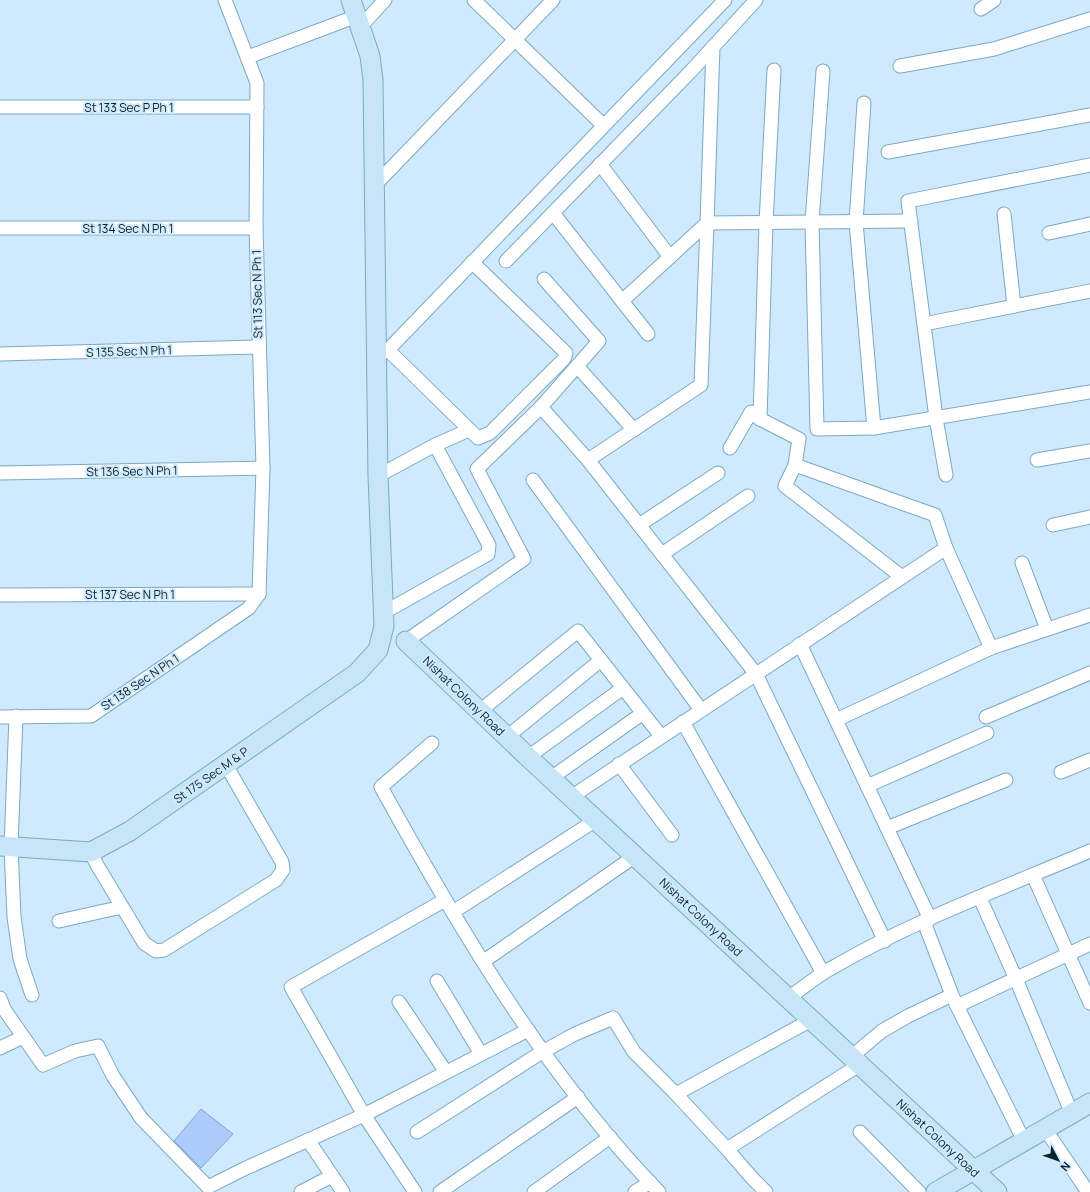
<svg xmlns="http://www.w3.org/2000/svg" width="1090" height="1192" font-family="Manrope,sans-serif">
<rect width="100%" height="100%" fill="#cfeafd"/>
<path fill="#aacbfb" stroke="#8ba6cc" d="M201,1109L233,1134L201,1168L174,1141Z"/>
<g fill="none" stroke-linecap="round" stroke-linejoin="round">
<defs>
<g id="street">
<path d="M225,0L257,83L256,228L263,468L259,594"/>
<path d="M474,0L603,125"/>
<path d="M981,9L994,0"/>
<path d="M361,26L385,0"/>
<path d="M248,57L357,16"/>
<path d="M900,66L994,49L1090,19"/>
<path d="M823,71L812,222L817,429L874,428L1090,392"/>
<path d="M864,103L856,222L874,428"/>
<path d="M0,107H257"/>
<path d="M888,152L1090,115"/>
<path d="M600,164L670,257"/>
<path d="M376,184L553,0"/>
<path d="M553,213L648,334"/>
<path d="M1004,214L1014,306"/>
<path d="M0,228H256"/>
<path d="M1049,233L1090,224"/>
<path d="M506,261L692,70L756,0"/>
<path d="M544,279L599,341L541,407L588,460L701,385L707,223L911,221"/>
<path d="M622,301L707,223L713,47"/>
<path d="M924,324L1090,291"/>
<path d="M388,350L478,438L490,433L564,359L566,353L562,349L472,262"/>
<path d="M0,354L258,347"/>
<path d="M375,354L388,350L725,0"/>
<path d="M577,366L634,430"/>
<path d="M730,448L751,412L760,419"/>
<path d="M588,460L756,674L885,941"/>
<path d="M1037,460L1090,451"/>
<path d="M795,465L785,486L902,577"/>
<path d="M0,473L263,468"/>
<path d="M946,475L936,418L908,201L1090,165"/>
<path d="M378,476L435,445L469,430"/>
<path d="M533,480L701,710"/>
<path d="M639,525L718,473"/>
<path d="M1053,525L1090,517"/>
<path d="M946,548L991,648"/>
<path d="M662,554L748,496"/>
<path d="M1022,563L1047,629"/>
<path d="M0,595L259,594"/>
<path d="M383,613L488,554L489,545L435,445"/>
<path d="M406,641L524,559L477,469L541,407"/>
<path d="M800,644L930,919"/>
<path d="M480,711L578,631L661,736"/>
<path d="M16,716L11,847L14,917L20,959L32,995"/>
<path d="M0,717L91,716L249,608L259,594"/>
<path d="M986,717L1090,673"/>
<path d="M836,720L991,648L1090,615"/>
<path d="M683,722L823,973"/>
<path d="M507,737L601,660"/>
<path d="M432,743L381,787C460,930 545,1074 659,1192"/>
<path d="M528,757L623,688"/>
<path d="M619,764L672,835"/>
<path d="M1061,772L1090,760"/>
<path d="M551,778L643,713"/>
<path d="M867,786L987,733"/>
<path d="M571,797L946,548L935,515L795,465L799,439L760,419L766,223L774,70"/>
<path d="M887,828L1006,780"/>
<path d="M91,852L97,865L144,943L156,951L164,950L276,880L283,870L282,862L226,765"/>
<path d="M1033,875L1090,1003"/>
<path d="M980,898L1016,979L1072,1114"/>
<path d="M453,912L596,820"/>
<path d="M59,921L122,907"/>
<path d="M924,922L952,995"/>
<path d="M484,961L635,856"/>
<path d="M437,981L481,1054"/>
<path d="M0,998L4,1009L43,1065L75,1051L98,1046L113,1076L141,1118L208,1187L246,1168L364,1115L528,1030"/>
<path d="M788,998C802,989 815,977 830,969C912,921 1003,888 1090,851"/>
<path d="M399,1002L446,1072"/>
<path d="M957,1006L1024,1141"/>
<path d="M0,1048L23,1037"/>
<path d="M851,1057L882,1031L908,1016L952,995L957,1006L1090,944"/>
<path d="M1045,1129L1088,1192"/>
<path d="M417,1132L542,1052L575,1034L613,1018L634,1052L676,1094"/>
<path d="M860,1132L919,1192"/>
<path d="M308,1140L343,1192"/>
<path d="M727,1149L676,1094L811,1020"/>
<path d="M301,1192L332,1176"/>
<path d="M415,1192L364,1115L291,987L445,900"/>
<path d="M440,1192L578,1097"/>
<path d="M534,1192L610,1137"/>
<path d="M635,1192L650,1182"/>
<path d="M766,1192L752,1178L727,1149L859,1065"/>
</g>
<g id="secondary">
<path d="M406,641L528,757L997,1192"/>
<path d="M0,846L91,852L130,831L357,673L378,650L384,626L378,476L373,80L370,56L351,0"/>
<path d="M936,1192L1090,1103"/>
</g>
</defs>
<use href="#street" stroke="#7ca8c5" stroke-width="15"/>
<use href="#secondary" stroke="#7ca8c5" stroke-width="21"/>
<use href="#street" stroke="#fff" stroke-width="13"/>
<use href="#secondary" stroke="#c6e6f8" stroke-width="19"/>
</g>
<g text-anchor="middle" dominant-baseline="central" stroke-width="4" stroke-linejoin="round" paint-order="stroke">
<g font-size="12" fill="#0e202a" stroke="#cfeafd">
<text x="129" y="107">St 133 Sec P Ph 1</text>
<text x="128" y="228">St 134 Sec N Ph 1</text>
<text transform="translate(257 294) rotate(-91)">St 113 Sec N Ph 1</text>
<text transform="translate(129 351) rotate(-2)">S 135 Sec N Ph 1</text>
<text transform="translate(132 471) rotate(-1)">St 136 Sec N Ph 1</text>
<text x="130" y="594">St 137 Sec N Ph 1</text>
<text transform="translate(140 682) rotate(-34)">St 138 Sec N Ph 1</text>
<text transform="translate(464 696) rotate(44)">Nishat Colony Road</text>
<text transform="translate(211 775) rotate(-35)">St 175 Sec M &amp; P</text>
<text transform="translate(701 917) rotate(43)">Nishat Colony Road</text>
<text transform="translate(938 1138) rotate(43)">Nishat Colony Road</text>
</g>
</g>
<g transform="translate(1058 1160) rotate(131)" stroke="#cfeafd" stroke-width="3" paint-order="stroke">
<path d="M0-3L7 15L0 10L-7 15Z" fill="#0e202a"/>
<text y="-6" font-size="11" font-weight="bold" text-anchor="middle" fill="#0e202a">N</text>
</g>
</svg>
